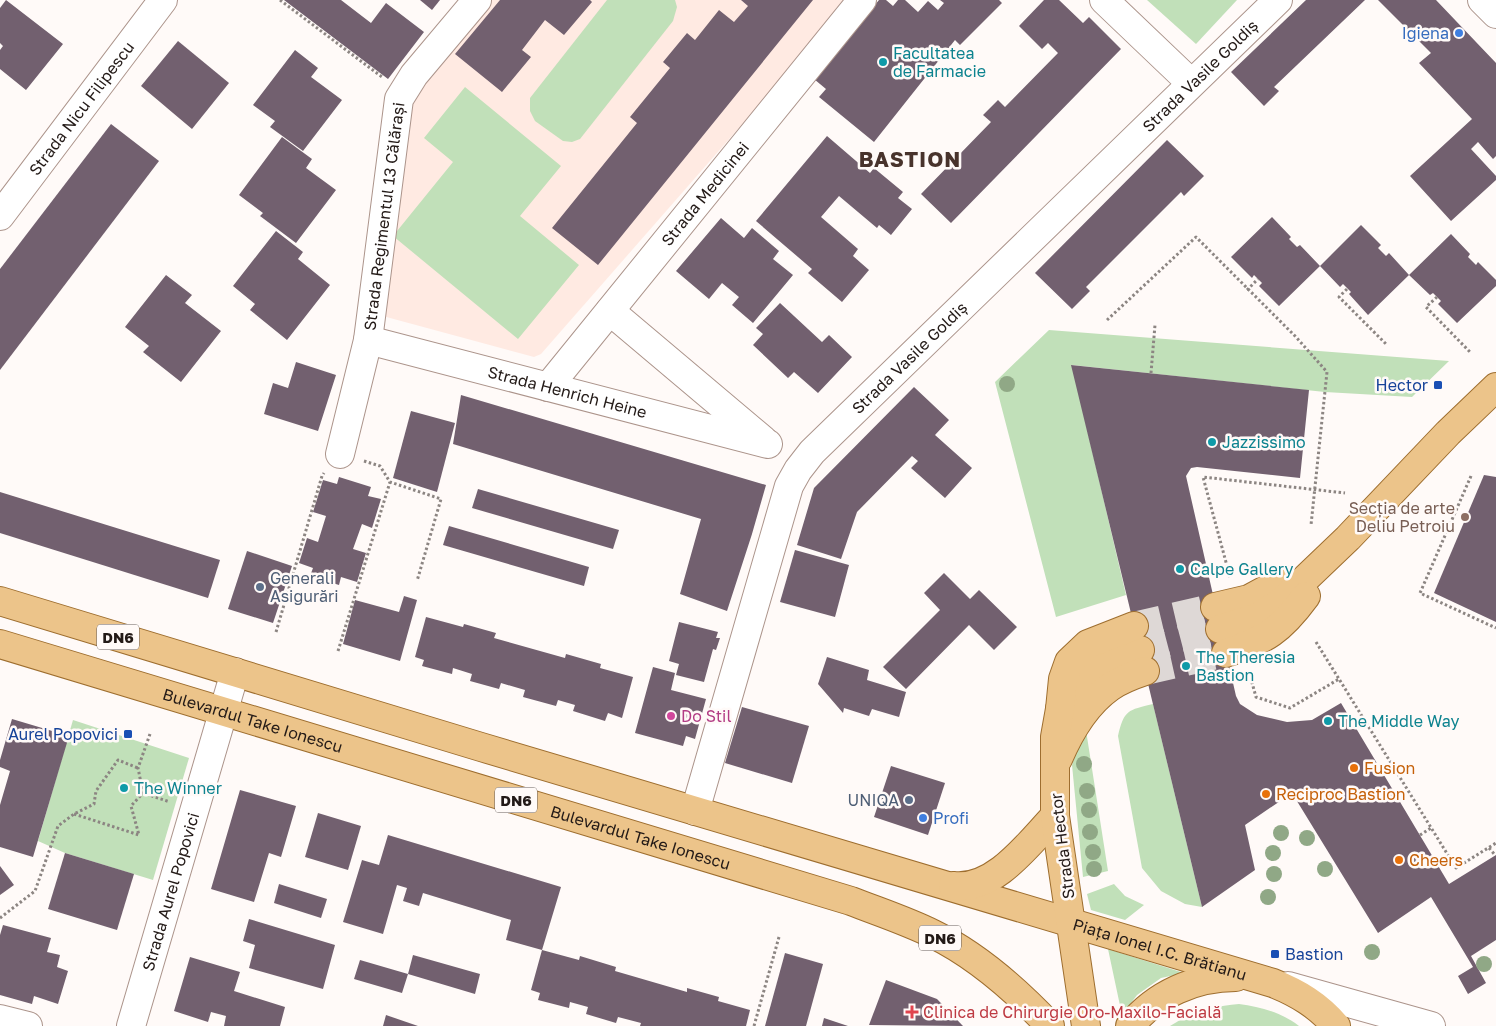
<svg xmlns="http://www.w3.org/2000/svg" width="1496" height="1026" font-family="'Golos Text',sans-serif">
<rect width="100%" height="100%" fill="#fffaf8"/>
<path fill="#ffeae2" d="M489,0H851L541,354L534,357L379,315L410,102Z"/>
<g fill="#c1e0b9">
<path d="M607,0H675L677,7L673,21L580,139L572,142L563,141L535,121L530,111V98Z"/>
<path d="M1147,0H1237L1196,44Z"/>
<path d="M465,87L561,166L520,216L579,265L518,339L393,236L453,162L424,138Z"/>
<path d="M1049,330L1449,361L1412,397L1325,392L1072,365L1126,595L1056,617L995,382Z"/>
<path d="M1153,704L1202,907L1185,904L1161,891L1142,868L1118,736C1124,710 1128,710 1153,704Z"/>
<path d="M73,720L189,758L153,880L65,853L38,841Z"/>
<path d="M1085,724L1108,871L1083,877L1072,765Z"/>
<path d="M1114,884L1125,896L1144,905L1125,920L1091,910L1087,894Z"/>
<path d="M1108,949L1184,973L1161,978L1137,995L1122,1015Z"/>
<path d="M1239,1004C1261,1007 1281,1012 1299,1026H1170C1192,1012 1213,1006 1239,1004Z"/>
</g>
<g fill="#72606f">
<path d="M6,0L63,44L26,90L0,69V50L3,46L0,43V8Z"/>
<path d="M284,0H341L371,23L386,3L424,32L388,79Z"/>
<path d="M420,0H440L432,10Z"/>
<path d="M500,0H590L592,2L564,35L545,20L522,50L531,57L502,92L455,54Z"/>
<path d="M741,0H813L598,265L552,228L637,123L630,117L670,68L663,62L687,33L695,40L719,10L734,22L748,6Z"/>
<path d="M879,0H886L893,6L898,0H905L918,12L928,1L938,10L944,3L940,0H999L1002,3L960,45L955,40L874,142L819,97L826,89L814,79Z"/>
<path d="M1044,0H1059L1083,23L1089,17L1121,49L951,223L921,194L991,122L983,115L998,100L1005,107L1058,53L1048,43L1042,49L1019,26Z"/>
<path d="M1306,0H1365L1274,87L1279,91L1264,106L1231,72Z"/>
<path d="M1378,0H1436L1496,63V156L1493,159L1478,142L1471,149L1496,176V180L1451,221L1410,176L1472,119L1419,63L1431,53Z"/>
<path d="M178,41L229,83L192,129L141,86Z"/>
<path d="M295,50L318,68L311,77L342,100L303,151L270,127L275,121L253,105Z"/>
<path d="M111,124L159,161L0,370V269Z"/>
<path d="M827,136L870,173L874,168L903,192L898,198L912,209L891,235L879,225L877,228L839,196L821,217L858,249L853,256L869,270L842,302L808,273L812,269L756,221Z"/>
<path d="M282,137L312,159L306,168L336,190L296,243L260,216L263,213L239,195Z"/>
<path d="M1167,140L1204,176L1184,196L1181,192L1086,287L1090,291L1072,309L1035,273Z"/>
<path d="M1272,217L1291,237L1289,239L1297,247L1300,245L1320,266L1361,225L1381,245L1378,248L1386,256L1389,253L1409,275L1368,315L1349,294L1351,292L1343,284L1340,287L1320,266L1279,306L1259,286L1262,283L1254,275L1252,278L1231,257Z"/>
<path d="M721,218L744,238L752,228L779,251L773,259L793,275L753,323L732,305L739,297L722,283L709,299L676,271Z"/>
<path d="M276,231L303,252L298,259L330,285L287,340L250,310L255,304L233,286Z"/>
<path d="M1451,234L1470,254L1468,257L1476,265L1478,262L1496,280V286L1457,323L1438,304L1441,301L1433,293L1430,295L1409,275Z"/>
<path d="M166,275L192,295L185,303L221,331L181,382L143,352L149,346L125,327Z"/>
<path d="M780,303L822,342L829,335L852,357L818,393L794,372L788,378L753,345L763,334L756,328Z"/>
<path d="M296,362L336,375L318,431L264,414L273,383L288,388Z"/>
<path d="M1071,365L1309,390L1300,478L1197,467L1191,468L1186,476L1236,696L1240,704L1257,715L1287,722L1312,720L1341,703L1449,884L1496,855V940L1471,956L1486,983L1468,994L1458,976L1473,967L1431,897L1378,933L1292,793L1245,825L1255,870L1202,907Z"/>
<path d="M914,387L949,420L935,435L972,468L945,498L911,468L918,461L912,456L857,512L841,559L797,545L814,488Z"/>
<path d="M461,395L766,485L752,534L727,611L680,594L701,519L453,444Z"/>
<path d="M411,411L455,423L437,492L393,478Z"/>
<path d="M1484,475L1496,477V622L1434,593Z"/>
<path d="M339,477L371,487L368,496L381,499L372,528L362,524L353,549L366,553L357,582L341,577L339,585L310,576L313,568L299,563L307,538L318,542L326,516L313,512L323,480L337,484Z"/>
<path d="M478,489L619,530L613,549L472,508Z"/>
<path d="M0,492L220,560L208,598L0,533Z"/>
<path d="M449,526L589,567L584,586L443,545Z"/>
<path d="M795,550L849,565L835,617L780,602Z"/>
<path d="M247,551L292,566L273,623L228,609Z"/>
<path d="M944,573L970,599L979,590L1017,627L994,650L969,625L906,689L883,667L940,610L924,593Z"/>
<path d="M404,596L417,600L400,661L343,644L355,600L399,612Z"/>
<path d="M426,617L463,627L464,624L496,633L494,638L565,658L566,654L601,664L600,668L633,677L622,718L608,713L605,721L573,711L575,705L558,700L556,706L523,697L525,690L501,683L499,689L470,681L472,674L453,668L452,674L422,666L424,660L415,657Z"/>
<path d="M679,622L718,632L716,638H720L716,650L713,649L704,682L676,675L679,664L669,661Z"/>
<path d="M827,657L869,670L867,680L906,692L899,717L872,709L869,716L844,708L843,713L818,684Z"/>
<path d="M653,667L675,673L671,690L706,699L695,739L686,736L683,746L635,733Z"/>
<path d="M742,707L809,726L792,783L725,763Z"/>
<path d="M12,719L69,736L33,857L0,847V805L10,771L0,767V760Z"/>
<path d="M891,766L945,783L928,835L874,817Z"/>
<path d="M240,790L296,806L281,857L269,853L254,902L211,889Z"/>
<path d="M318,813L361,826L348,870L305,857Z"/>
<path d="M388,835L561,887L542,950L506,940L511,920L423,893L419,906L403,901L407,888L397,885L383,934L343,922L362,860L379,865Z"/>
<path d="M65,853L134,874L117,930L48,909Z"/>
<path d="M0,866L14,885L0,895Z"/>
<path d="M279,884L327,899L321,918L274,903Z"/>
<path d="M249,919L335,945L323,989L249,968L255,945L243,941Z"/>
<path d="M3,925L51,938L47,952L60,955L57,967L68,971L58,1004L34,996L32,1004L0,995V935Z"/>
<path d="M542,950L579,960L580,956L616,967L615,971L687,992V988L719,997L718,1001L750,1010L746,1026H640L641,1023L618,1017L616,1023L586,1014L588,1007L570,1002L569,1008L538,1000L540,993L531,990Z"/>
<path d="M785,953L823,964L806,1026H765Z"/>
<path d="M413,955L480,974L475,994L408,974L402,993L354,979L360,960L408,974Z"/>
<path d="M190,957L240,972L234,991L285,1007L280,1026H224L226,1016L211,1012L208,1022L174,1011Z"/>
<path d="M886,980L937,999L963,1026L869,1025Z"/>
<path d="M386,1015L418,1026H383Z"/>
<path d="M824,1018L848,1026H822Z"/>
</g>
<g fill="none" stroke-linecap="round" stroke-linejoin="round">
<g stroke="#ded8d6" stroke-width="28" stroke-dasharray="28 14" stroke-linecap="butt">
<path d="M1134,626L1215,607"/>
<path d="M1140,650L1220,629"/>
<path d="M1145,671L1226,653"/>
</g>
<defs>
<g id="minor">
<path d="M1104,0L1191,83"/>
<path d="M1482,0L1496,14"/>
<path id="s1" d="M0,216L163,0"/>
<path d="M610,311L763,440"/>
<path id="s2" d="M368,340L768,444"/>
<path id="s3" d="M548,387L862,0"/>
<path id="s4" d="M340,454L368,340L399,99L414,75L477,0"/>
<path id="s5" d="M695,811L789,486L798,470L812,452L1278,0"/>
<path d="M1288,986L1431,1026"/>
<path d="M0,1019L28,1026"/>
<path id="s6" d="M131,1026L235,672"/>
</g>
<g id="major">
<path id="s7" d="M0,601L481,747L1273,983C1298,993 1318,1005 1336,1026"/>
<path d="M1215,607L1249,599L1284,580"/>
<path d="M1220,629L1256,618L1281,602L1348,538L1448,433L1496,387"/>
<path id="s8" d="M0,644L851,901C879,912 907,921 933,934C978,956 1016,990 1050,1026"/>
<path d="M1226,653C1266,640 1281,630 1306,596"/>
<path d="M1060,709C1084,678 1100,661 1140,650"/>
<path d="M1058,759C1069,733 1086,704 1110,687C1120,680 1133,675 1145,671"/>
<path d="M953,886C995,891 1029,843 1055,816"/>
<path d="M1086,1026L1055,816V737L1060,709L1063,679L1069,662L1088,644L1134,626"/>
<path d="M1130,1026C1156,994 1195,977 1236,977"/>
</g>
</defs>
<use href="#minor" stroke="#ac948b" stroke-width="30"/>
<use href="#major" stroke="#9e6e2f" stroke-width="30"/>
<g stroke="#8c8582" stroke-width="3" stroke-dasharray="2.5 2.5" stroke-linecap="butt">
<path d="M280,0L382,77"/>
<path d="M1347,289L1339,297L1387,345"/>
<path d="M1247,290L1258,279"/>
<path d="M1437,297L1426,307L1470,352"/>
<path d="M1107,320L1196,237L1296,337L1327,372L1311,525"/>
<path d="M1151,373L1155,325"/>
<path d="M364,461L380,466L390,482L441,499L417,581"/>
<path d="M1471,476L1420,593L1496,628"/>
<path d="M1230,577L1203,477L1345,493"/>
<path d="M276,632L322,476L324,473"/>
<path d="M1316,642L1339,679"/>
<path d="M338,651L390,482"/>
<path d="M1249,672L1256,697L1290,708L1339,679L1456,868L1496,843"/>
<path d="M150,734L138,768L143,793L170,802"/>
<path d="M74,814L139,835L131,806L143,793"/>
<path d="M1420,835L1431,828"/>
<path d="M1489,848L1495,855"/>
<path d="M0,918L35,891L58,826L74,814L94,804L96,791L118,760L138,768"/>
<path d="M754,1026L779,937"/>
</g>
<use href="#minor" stroke="#fff" stroke-width="28"/>
<use href="#major" stroke="#ecc48a" stroke-width="28"/>
</g>
<g fill="#90a886">
<circle cx="1007" cy="384" r="8"/>
<circle cx="1084" cy="764" r="8"/>
<circle cx="1087" cy="791" r="8"/>
<circle cx="1089" cy="810" r="8"/>
<circle cx="1090" cy="832" r="8"/>
<circle cx="1281" cy="833" r="8"/>
<circle cx="1307" cy="838" r="8"/>
<circle cx="1093" cy="852" r="8"/>
<circle cx="1273" cy="853" r="8"/>
<circle cx="1094" cy="869" r="8"/>
<circle cx="1325" cy="869" r="8"/>
<circle cx="1274" cy="874" r="8"/>
<circle cx="1268" cy="897" r="8"/>
<circle cx="1372" cy="952" r="8"/>
<circle cx="1484" cy="964" r="8"/>
</g>
<g fill="#3f7fe0" stroke="#fffaf8" stroke-width="2">
<circle cx="1459" cy="33" r="5"/>
<circle cx="923" cy="818" r="5"/>
</g>
<g fill="#0f9aa8" stroke="#fffaf8" stroke-width="2">
<circle cx="883" cy="62" r="5"/>
<circle cx="1212" cy="442" r="5"/>
<circle cx="1180" cy="569" r="5"/>
<circle cx="1186" cy="666" r="5"/>
<circle cx="1328" cy="721" r="5"/>
<circle cx="124" cy="788" r="5"/>
</g>
<g fill="#1a4fb4" stroke="#fffaf8" stroke-width="2">
<rect x="1433" y="380" width="10" height="10" rx="2.5"/>
<rect x="123" y="729" width="10" height="10" rx="2.5"/>
<rect x="1270" y="949" width="10" height="10" rx="2.5"/>
</g>
<circle fill="#8d6e63" stroke="#fffaf8" stroke-width="2" cx="1465" cy="517" r="5"/>
<g fill="#5c6f8a" stroke="#fffaf8" stroke-width="2">
<circle cx="260" cy="587" r="5"/>
<circle cx="909" cy="800" r="5"/>
</g>
<circle fill="#d1479c" stroke="#fffaf8" stroke-width="2" cx="671" cy="716" r="5"/>
<g fill="#e8710a" stroke="#fffaf8" stroke-width="2">
<circle cx="1354" cy="768" r="5"/>
<circle cx="1266" cy="794" r="5"/>
<circle cx="1399" cy="860" r="5"/>
</g>
<path fill="#e0444e" stroke="#fffaf8" stroke-width="2" d="M909.5 1004.5h5v5h5v5h-5v5h-5v-5h-5v-5h5z"/>
<g text-anchor="middle" dominant-baseline="central" stroke-width="5" stroke-linejoin="round" paint-order="stroke">
<g fill="#fffaf8" stroke="#655d5a" stroke-width="1">
<rect x="97" y="624.5" width="42" height="25" rx="4"/>
<rect x="495" y="787.5" width="42" height="25" rx="4"/>
<rect x="919" y="925.5" width="42" height="25" rx="4"/>
</g>
<g font-size="15" font-weight="bold" fill="#231a17">
<text x="118" y="637">DN6</text>
<text x="516" y="800">DN6</text>
<text x="940" y="938">DN6</text>
</g>
<g font-size="16" fill="#366cbe" stroke="#fffaf8" text-anchor="end">
<text x="1449" y="33">Igiena</text>
<text x="933" y="818" text-anchor="start">Profi</text>
</g>
<g font-size="16" fill="#0d838f" stroke="#fffaf8" text-anchor="start">
<text x="893" y="53">Facultatea<tspan x="893" dy="18">de Farmacie</tspan></text>
<text x="1222" y="442">Jazzissimo</text>
<text x="1190" y="569">Calpe Gallery</text>
<text x="1196" y="657">The Theresia<tspan x="1196" dy="18">Bastion</tspan></text>
<text x="1338" y="721">The Middle Way</text>
<text x="134" y="788">The Winner</text>
</g>
<g font-size="16" fill="#231a17" stroke="#fffaf8">
<text stroke="none"><textPath href="#s5" startOffset="920">Strada Vasile Goldiș</textPath></text>
<text stroke="none"><textPath href="#s1" startOffset="135">Strada Nicu Filipescu</textPath></text>
<text stroke="none"><textPath href="#s3" startOffset="249">Strada Medicinei</textPath></text>
<text stroke="none"><textPath href="#s4" startOffset="242">Strada Regimentul 13 Călărași</textPath></text>
<text stroke="none"><textPath href="#s5" startOffset="515">Strada Vasile Goldiș</textPath></text>
<text stroke="none"><textPath href="#s2" startOffset="206">Strada Henrich Heine</textPath></text>
<text stroke="none"><textPath href="#s8" startOffset="264">Bulevardul Take Ionescu</textPath></text>
<text stroke="none"><textPath href="#s8" startOffset="669">Bulevardul Take Ionescu</textPath></text>
<text transform="translate(1062 846) rotate(-97)">Strada Hector</text>
<text stroke="none"><textPath href="#s6" startOffset="140">Strada Aurel Popovici</textPath></text>
<text stroke="none"><textPath href="#s7" startOffset="1211">Piața Ionel I.C. Brătianu</textPath></text>
</g>
<g font-size="16" fill="#164399" stroke="#fffaf8" text-anchor="end">
<text x="1428" y="385">Hector</text>
<text x="118" y="734">Aurel Popovici</text>
<text x="1285" y="954" text-anchor="start">Bastion</text>
</g>
<g font-size="16" fill="#785e54" stroke="#fffaf8" text-anchor="end">
<text x="1455" y="508">Secția de arte<tspan x="1455" dy="18">Deliu Petroiu</tspan></text>
</g>
<g font-size="16" fill="#4e5e75" stroke="#fffaf8" text-anchor="start">
<text x="270" y="578">Generali<tspan x="270" dy="18">Asigurări</tspan></text>
<text x="899" y="800" text-anchor="end">UNIQA</text>
</g>
<g font-size="16" fill="#b23c85" stroke="#fffaf8" text-anchor="start">
<text x="681" y="716">Do Stil</text>
</g>
<g font-size="16" fill="#c56008" stroke="#fffaf8" text-anchor="start">
<text x="1364" y="768">Fusion</text>
<text x="1276" y="794">Reciproc Bastion</text>
<text x="1409" y="860">Cheers</text>
</g>
<g font-size="16" fill="#be3a42" stroke="#fffaf8" text-anchor="start">
<text x="923" y="1012">Clinica de Chirurgie Oro-Maxilo-Facială</text>
</g>
<g font-size="21" font-weight="bold" letter-spacing="1" fill="#48332c" stroke="#fffaf8">
<text x="910" y="159">BASTION</text>
</g>
</g>
</svg>
